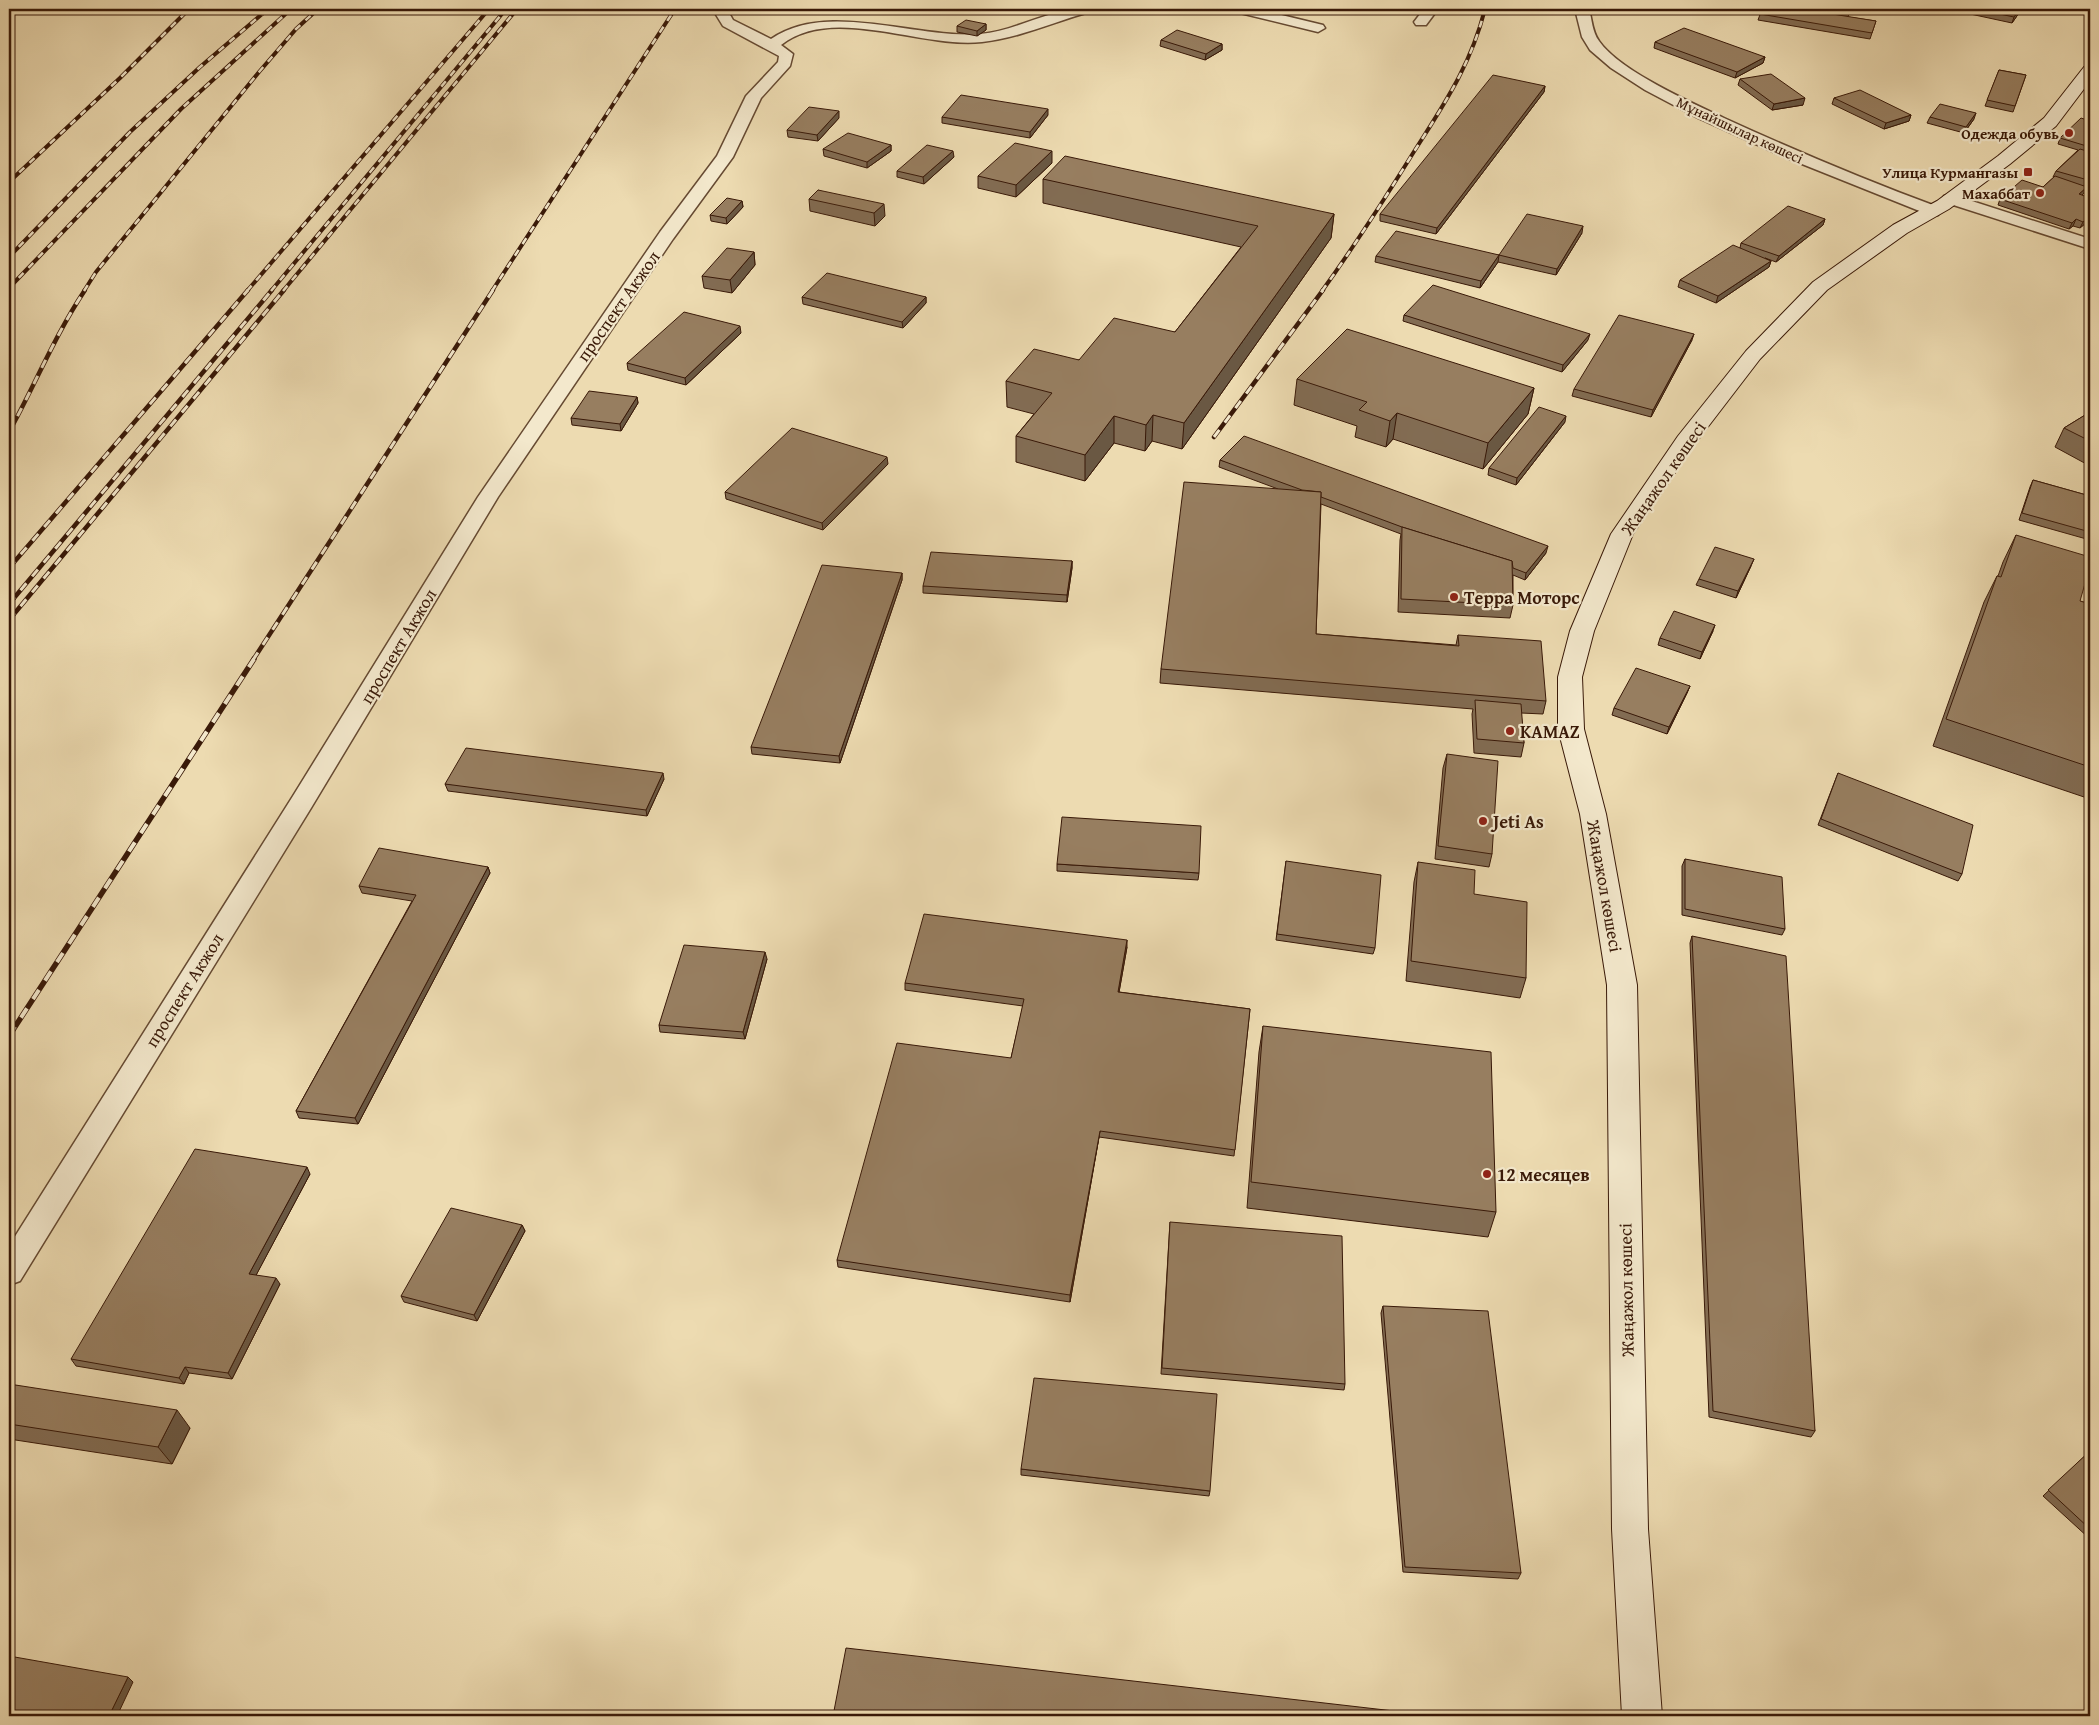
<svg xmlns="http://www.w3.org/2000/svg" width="2099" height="1725" font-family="'Gentium Book Plus',serif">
<rect width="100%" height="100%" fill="#eddbb1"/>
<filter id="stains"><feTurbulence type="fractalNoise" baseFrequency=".004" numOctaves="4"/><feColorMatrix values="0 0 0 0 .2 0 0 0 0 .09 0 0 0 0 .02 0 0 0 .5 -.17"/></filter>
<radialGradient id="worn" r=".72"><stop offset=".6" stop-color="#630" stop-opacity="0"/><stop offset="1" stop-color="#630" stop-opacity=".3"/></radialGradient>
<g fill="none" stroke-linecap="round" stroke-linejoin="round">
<defs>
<g id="minor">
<path d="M717,9H731L729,13L733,20L771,39C827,0 915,39 980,34C1018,31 1053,6 1091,9L1089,12C1054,22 1019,38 982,42C921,49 833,4 781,45L793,54L790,66L761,98L733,157L673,239L498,497L311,808L20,1281L9,1285V1246L293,796L478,497L660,232L717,156L746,96L778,62L779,56L723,26L715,13Z"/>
<path d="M1234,9H1257L1323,25L1325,28L1318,32L1236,12Z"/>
<path d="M1424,9H1438L1426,25H1416L1414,22Z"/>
<path d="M1575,9H1589C1592,19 1592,32 1599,41C1620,71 1690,102 1724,118C1794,150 1865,180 1938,207L1940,211L1938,215L1932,216L1782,156L1698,118L1645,90L1611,68L1590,50L1582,37Z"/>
<path d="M1950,194L2090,239V249L1944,202L1942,199L1944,196Z"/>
</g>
<path id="secondary" d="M2090,65V81L2056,126L2010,164L1949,209L1907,233L1827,290L1760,359L1694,445L1633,534L1594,631L1582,677L1584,729L1606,814L1637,985L1648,1529L1662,1716H1622L1612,1529L1607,985L1580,814L1558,729V677L1570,631L1611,534L1678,436L1746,351L1813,282L1893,225L1937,201L1998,156L2044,118L2084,67Z"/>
</defs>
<use href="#minor" stroke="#664a32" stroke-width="3"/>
<use href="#secondary" stroke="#391908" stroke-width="2"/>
<use href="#minor" fill="#f3e8cc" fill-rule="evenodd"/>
<use href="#secondary" fill="#f3e8cc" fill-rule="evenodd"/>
<defs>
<g id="rail-far2">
<path d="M9,182L120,78L189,9"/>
<path d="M9,257L130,132L200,67L268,9"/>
<path d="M9,288L181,109L291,9"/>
<path d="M84,291L96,272L259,72L296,29L318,9"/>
<path d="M247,291L489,9"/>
<path d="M271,291L506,9"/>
<path d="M283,291L517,9"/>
<path d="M492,291L675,9"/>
<path d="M1322,291C1353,248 1382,203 1410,158C1442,107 1470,68 1485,9"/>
</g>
<g id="rail-far1">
<path d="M9,432C35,385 55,335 85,290"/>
<path d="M1214,437L1323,290"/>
<path d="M9,568L248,290"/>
<path d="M9,604L272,290"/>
<path d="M9,620L284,290"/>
<path d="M253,660L493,290"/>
</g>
<path id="rail" d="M9,1036L254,659"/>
</defs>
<use href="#rail-far2" stroke="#391908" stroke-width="4"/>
<use href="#rail-far1" stroke="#391908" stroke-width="4.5"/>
<use href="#rail" stroke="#391908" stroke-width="5.5"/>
<use href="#rail-far2" stroke="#f3e8cc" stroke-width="2.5" stroke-dasharray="7" stroke-linecap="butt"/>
<use href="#rail-far1" stroke="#f3e8cc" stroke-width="3" stroke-dasharray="9" stroke-linecap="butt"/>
<use href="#rail" stroke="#f3e8cc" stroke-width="4" stroke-dasharray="11" stroke-linecap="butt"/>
</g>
<g fill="#826c53" stroke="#391908">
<path d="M1762,9H1851L1848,17L1876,21L1870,39L1758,20Z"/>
<path d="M1947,9H2020L2019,13L2012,23Z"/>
<path d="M986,24V30L977,36L957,32V26Z"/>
<path d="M1161,40L1222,44V50L1205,60L1160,46Z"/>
<path d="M1655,42L1765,57L1763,63L1735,78L1654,48Z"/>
<path d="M1999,70L2026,75L2013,112L1985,106Z"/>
<path d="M1740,79L1803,105L1772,110L1738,85Z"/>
<path d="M1545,86L1544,92L1436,234L1380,221V214Z"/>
<path d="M1834,98L1911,115L1909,121L1884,129L1832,104Z"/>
<path d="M1048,115L1030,138L942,123V117Z"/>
<path d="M1930,117L1974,119L1964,133L1927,123Z"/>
<path d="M839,118L818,141L788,137L787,130Z"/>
<path d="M2090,121V182L2085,186L2087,187L2084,193L2082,195L2090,198V211L2087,214L2090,215L2087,222L2080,228L2073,226L2069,229L1998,205L2000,199L2043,187L2054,177H2053L2056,171L2078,150L2058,144L2060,138Z"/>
<path d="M891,145V151L867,168L824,156L823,149Z"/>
<path d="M954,157L924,184L897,177V171Z"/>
<path d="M1052,163L1016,197L978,188V176Z"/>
<path d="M1043,179L1334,214L1331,238L1182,449L1152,441L1145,451L1114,443L1085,481L1016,462V436L1034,414L1007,407L1006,381L1175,332L1241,247L1043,203Z"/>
<path d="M818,190L885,216L875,226L810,211L809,199Z"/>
<path d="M742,201L743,207L727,224L711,221L710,215Z"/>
<path d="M1825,219L1823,225L1776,262L1765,258L1771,261L1769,267L1716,303L1678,287L1680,280L1740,248L1741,243Z"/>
<path d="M1582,233L1556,275L1498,262L1480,288L1375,262L1376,256L1499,255Z"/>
<path d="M754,252L755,265L732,293L704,288L702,276Z"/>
<path d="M802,297H926V303L903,328L803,304Z"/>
<path d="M1404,315L1588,340L1562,372L1403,321Z"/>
<path d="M741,333L686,385L628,370L627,363Z"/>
<path d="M1692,340L1651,417L1572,396L1574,389Z"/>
<path d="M1297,379L1534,388L1528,414L1483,469L1393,439L1386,447L1355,437L1357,426L1294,405Z"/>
<path d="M637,397L638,403L621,431L572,425L571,418Z"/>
<path d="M2090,412V466L2055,447L2064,428Z"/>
<path d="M1565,422L1516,485L1488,475L1489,468Z"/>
<path d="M1220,460L1546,553L1525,580L1513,575V605L1510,618L1398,612L1400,540L1401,534L1321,504L1316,634L1456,645L1458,635L1546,701L1543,714L1521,713L1524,743L1521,757L1474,753L1472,714L1473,709L1160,683L1161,669L1278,489L1219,467Z"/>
<path d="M888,464L823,530L726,499L725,492Z"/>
<path d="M2033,480L2090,496V540L2019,520L2030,487Z"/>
<path d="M2016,535L2080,601L2090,604V799L1933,746L1984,602L1997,576H1998L2003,562Z"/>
<path d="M1072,561V568L1067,602L923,593V586Z"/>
<path d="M1751,566L1736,598L1696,585L1699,579Z"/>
<path d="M902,573V580L840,763L752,754L751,747Z"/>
<path d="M1713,631L1700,659L1658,645L1660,638Z"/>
<path d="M1690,686L1687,693L1667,734L1612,715L1614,708Z"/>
<path d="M1447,754L1492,854L1489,867L1435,859L1443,768Z"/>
<path d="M1838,773L1962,874L1958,881L1818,825Z"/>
<path d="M664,779L647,816L448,791L445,784Z"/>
<path d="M1685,859L1785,929L1782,935L1682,915V866Z"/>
<path d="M1286,861L1375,948L1373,954L1276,940Z"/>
<path d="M1418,862L1474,894L1526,978L1520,998L1406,981L1414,882Z"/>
<path d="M1057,864L1199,873L1198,880L1057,871Z"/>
<path d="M488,867L490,873L358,1124L299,1118L296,1111L412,901L362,893L359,886Z"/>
<path d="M1692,936L1815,1431L1811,1437L1709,1417L1690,943Z"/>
<path d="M1127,947L1119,992L1250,1009L1234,1156L1099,1137L1070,1302L838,1267L837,1260L1011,1058L1023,1006L905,990V983Z"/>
<path d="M767,959L745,1039L660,1032L659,1025Z"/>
<path d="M1263,1026L1496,1212L1488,1237L1247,1208L1259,1052Z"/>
<path d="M310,1174L256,1275L280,1284L232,1379L189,1373L184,1384L76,1366L71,1359Z"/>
<path d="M1170,1222L1345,1384L1344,1390L1161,1374Z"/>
<path d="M522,1225L525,1231L477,1321L404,1302L401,1296Z"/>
<path d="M1383,1306L1521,1573L1518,1579L1403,1572L1381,1313Z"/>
<path d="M9,1384L190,1428L172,1464L9,1439Z"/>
<path d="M2090,1451V1539L2043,1496Z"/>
<path d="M1021,1469L1210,1491L1209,1496L1021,1475Z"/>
</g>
<g fill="#6a5843" stroke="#391908">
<path d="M2020,9L2019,13L2012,23L2014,17Z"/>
<path d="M986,24V30L977,36V31Z"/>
<path d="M1222,44V50L1205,60L1206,54Z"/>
<path d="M1765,57L1763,63L1735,78L1737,72Z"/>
<path d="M1545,86L1544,92L1436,234L1437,228Z"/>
<path d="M1805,98L1803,105L1772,110L1774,104Z"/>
<path d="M1048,109V115L1030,138V132Z"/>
<path d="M839,111V118L818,141L817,135Z"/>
<path d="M1976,113L1974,119L1964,133L1966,127Z"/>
<path d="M1911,115L1909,121L1884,129L1886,123Z"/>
<path d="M891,145V151L867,168V162Z"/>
<path d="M953,151L954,157L924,184L923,177Z"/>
<path d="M1052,151V163L1016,197V185Z"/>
<path d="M2090,178V182L2085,187L2088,180Z"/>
<path d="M2087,187L2084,193L2076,201L2079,194Z"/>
<path d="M742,201L743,207L727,224L726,218Z"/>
<path d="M884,204L885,216L875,226L874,213Z"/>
<path d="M2090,207V211L2081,220L2084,213Z"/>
<path d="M1334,214L1331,238L1182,449L1184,423Z"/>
<path d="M2090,215L2087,222L2080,228L2083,222Z"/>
<path d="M1825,219L1823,225L1776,262L1779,256Z"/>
<path d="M2076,219L2073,226L2069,229L2072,223Z"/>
<path d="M1583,226L1582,233L1556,275L1557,269Z"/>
<path d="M754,252L755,265L732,293L730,280Z"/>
<path d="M1499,255L1498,262L1480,288L1481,281Z"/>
<path d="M1771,261L1769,267L1716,303L1718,296Z"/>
<path d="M926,297V303L903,328L902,322Z"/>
<path d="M740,326L741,333L686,385L685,378Z"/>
<path d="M1590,334L1588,340L1562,372L1563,365Z"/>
<path d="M1694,334L1692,340L1651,417L1653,410Z"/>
<path d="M1534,388L1528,414L1483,469L1488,443Z"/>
<path d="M637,397L638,403L621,431L620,424Z"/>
<path d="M1397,413L1393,439L1386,447L1390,421Z"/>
<path d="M1153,415L1152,441L1145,451L1146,425Z"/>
<path d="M1114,416V443L1085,481V455Z"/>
<path d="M1566,416L1565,422L1516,485L1517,478Z"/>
<path d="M887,457L888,464L823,530L822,523Z"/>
<path d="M1548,546L1546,553L1525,580L1526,573Z"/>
<path d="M1754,559L1751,566L1736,598L1738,591Z"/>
<path d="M1072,561V568L1067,602V595Z"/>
<path d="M902,573V580L840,763L839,756Z"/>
<path d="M1715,625L1713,631L1700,659L1702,652Z"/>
<path d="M1690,686L1687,693L1667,734L1669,727Z"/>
<path d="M663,773L664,779L647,816L646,810Z"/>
<path d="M488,867L490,873L358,1124L355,1118Z"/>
<path d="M1127,940V947L1118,998V992Z"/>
<path d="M765,952L767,959L745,1039L743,1032Z"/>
<path d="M1100,1131L1099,1137L1070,1302V1295Z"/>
<path d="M307,1167L310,1174L253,1281L249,1274Z"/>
<path d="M522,1225L525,1231L477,1321L474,1315Z"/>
<path d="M276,1278L280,1284L232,1379L228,1373Z"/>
<path d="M185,1367L189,1373L184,1384L179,1378Z"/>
<path d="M177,1410L190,1428L172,1464L158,1447Z"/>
<path d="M128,1677L133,1682L117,1716H109Z"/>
</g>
<g fill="#977e60" stroke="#391908">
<path d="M1762,9H1801L1876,21L1872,33L1760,14Z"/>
<path d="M1825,9H1851L1850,13Z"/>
<path d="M1976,9H2020L2014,17Z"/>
<path d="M966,20L986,24L977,31L957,26Z"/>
<path d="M1684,28L1765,57L1737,72L1655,42Z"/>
<path d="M1177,30L1222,44L1206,54L1161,40Z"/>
<path d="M1999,70L2026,75L2015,106L1987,100Z"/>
<path d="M1771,74L1805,98L1774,104L1740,79Z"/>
<path d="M1493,75L1545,86L1437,228L1380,214Z"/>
<path d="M1860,90L1911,115L1886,123L1834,98Z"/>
<path d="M961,95L1048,109L1030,132L942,117Z"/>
<path d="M1940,104L1976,113L1966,127L1930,117Z"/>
<path d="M809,107L839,111L817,135L787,130Z"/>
<path d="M2081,118L2090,121V147L2060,138Z"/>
<path d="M848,133L891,145L867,162L823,149Z"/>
<path d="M1015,143L1052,151L1016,185L978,176Z"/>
<path d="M927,145L953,151L923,177L897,171Z"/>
<path d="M2080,149L2090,152V178L2088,180L2056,171Z"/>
<path d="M1065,156L1334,214L1184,423L1153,415L1146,425L1114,416L1085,455L1016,436L1052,393L1006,381L1034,349L1079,360L1114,318L1175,332L1258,226L1043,179Z"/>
<path d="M2055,176L2087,187L2079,194L2090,198V207L2084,213L2090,215L2083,222L2076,219L2072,223L2000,199L2022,180L2043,187Z"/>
<path d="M818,190L884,204L874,213L809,199Z"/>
<path d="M727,198L742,201L726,218L710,215Z"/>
<path d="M1788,206L1825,219L1779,256L1741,243Z"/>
<path d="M1527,214L1583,226L1557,269L1499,255L1481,281L1376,256L1396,231L1499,255Z"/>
<path d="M1733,245L1771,261L1718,296L1680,280Z"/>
<path d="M727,248L754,252L730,280L702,276Z"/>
<path d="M827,273L926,297L902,322L802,297Z"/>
<path d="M1433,285L1590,334L1563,365L1404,315Z"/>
<path d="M684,312L740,326L685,378L627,363Z"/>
<path d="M1619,315L1694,334L1653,410L1574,389Z"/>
<path d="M1347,329L1534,388L1488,443L1397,413L1390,421L1359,410L1367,402L1297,379Z"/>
<path d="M589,391L637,397L620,424L571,418Z"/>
<path d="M1539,407L1566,416L1517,478L1489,468Z"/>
<path d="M2090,412V441L2064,428Z"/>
<path d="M792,428L887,457L822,523L725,492Z"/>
<path d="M1244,436L1548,546L1526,573L1513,568L1512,561L1402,527L1321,497V492L1302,490L1220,460Z"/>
<path d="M2033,480L2090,496V532L2022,513Z"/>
<path d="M1184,482L1321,492L1316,634L1459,646L1458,635L1541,641L1546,701L1161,669Z"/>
<path d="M1402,527L1512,561L1513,605L1401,599Z"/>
<path d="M2016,535L2090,557V566L2080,601L2090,604V767L1946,719L1997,576L2001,577Z"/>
<path d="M1715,547L1754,559L1738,591L1699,579Z"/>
<path d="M931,552L1072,561L1067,595L923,586Z"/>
<path d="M822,565L902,573L839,756L751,747Z"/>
<path d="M1674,611L1715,625L1702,652L1660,638Z"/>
<path d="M1636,668L1690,686L1669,727L1614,708Z"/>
<path d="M1475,700L1521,704L1524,743L1477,739Z"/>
<path d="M466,748L663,773L646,810L445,784Z"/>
<path d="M1447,754L1498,761L1492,854L1438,846Z"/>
<path d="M1838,773L1973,825L1962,874L1821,819Z"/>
<path d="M1062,817L1201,826L1199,873L1057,864Z"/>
<path d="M379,848L488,867L355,1118L296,1111L416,895L359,886Z"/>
<path d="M1685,859L1782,877L1785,929L1685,909Z"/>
<path d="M1286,861L1381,875L1375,948L1277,934Z"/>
<path d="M1418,862L1475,870L1474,894L1527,902L1526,978L1411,961Z"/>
<path d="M924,914L1127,940L1118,992L1250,1009L1235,1150L1100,1131L1070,1295L837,1260L897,1043L1011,1058L1024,999L905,983Z"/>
<path d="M1692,936L1786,956L1815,1431L1713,1411Z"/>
<path d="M684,945L765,952L743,1032L659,1025Z"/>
<path d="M1263,1026L1491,1052L1496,1212L1251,1182Z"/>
<path d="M195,1149L307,1167L249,1274L276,1278L228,1373L185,1367L179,1378L71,1359Z"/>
<path d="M451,1208L522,1225L474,1315L401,1296Z"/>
<path d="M1170,1222L1342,1236L1345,1384L1162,1368Z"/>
<path d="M1383,1306L1488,1311L1521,1573L1405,1567Z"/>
<path d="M1034,1378L1217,1394L1210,1491L1021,1469Z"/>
<path d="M9,1384L177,1410L158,1447L9,1424Z"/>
<path d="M2090,1451V1529L2048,1490Z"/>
<path d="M846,1648L1420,1714V1716H833Z"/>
<path d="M9,1656L128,1677L109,1716H9Z"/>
</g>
<g fill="#8f2418" stroke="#f3e8cc" stroke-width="2">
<circle cx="2069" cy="133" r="5"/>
<rect x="2023" y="167" width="10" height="10" rx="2.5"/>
<circle cx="2040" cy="193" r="5"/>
<circle cx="1454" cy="597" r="5"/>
<circle cx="1510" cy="731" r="5"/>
<circle cx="1483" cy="821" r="5"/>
<circle cx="1487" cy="1174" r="5"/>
</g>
<g text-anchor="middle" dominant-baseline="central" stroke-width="4.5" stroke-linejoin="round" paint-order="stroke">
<g font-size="15" fill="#391908" stroke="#f3e8cc">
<text transform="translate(1740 130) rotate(25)">Мұнайшылар көшесі</text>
</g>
<g font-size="15" font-weight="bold" fill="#391908" stroke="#f3e8cc" text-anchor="end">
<text x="2059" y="133">Одежда обувь</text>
<text x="2018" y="172">Улица Курмангазы</text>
<text x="2030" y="193">Махаббат</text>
</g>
<g font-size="18" fill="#391908" stroke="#f3e8cc">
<text transform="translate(618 306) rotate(-55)">проспект Акжол</text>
<text transform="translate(1663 478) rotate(-55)">Жаңажол көшесі</text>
<text transform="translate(398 646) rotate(-59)">проспект Акжол</text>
<text transform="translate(1605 886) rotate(80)">Жаңажол көшесі</text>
<text transform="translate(184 990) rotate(-58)">проспект Акжол</text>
<text transform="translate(1626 1290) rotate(-91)">Жаңажол көшесі</text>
</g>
<g font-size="18" font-weight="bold" fill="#391908" stroke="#f3e8cc" text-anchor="start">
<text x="1464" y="597">Терра Моторс</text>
<text x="1520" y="731">KAMAZ</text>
<text x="1493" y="821">Jeti As</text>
<text x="1497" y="1174">12 месяцев</text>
</g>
</g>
<rect width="2099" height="1725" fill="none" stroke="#eddbb1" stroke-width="30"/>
<rect x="10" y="10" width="2079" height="1705" fill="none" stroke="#391908" stroke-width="2.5"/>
<rect x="15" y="15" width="2069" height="1695" fill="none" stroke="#391908"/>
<rect width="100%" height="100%" filter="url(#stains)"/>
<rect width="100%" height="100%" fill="url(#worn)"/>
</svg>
